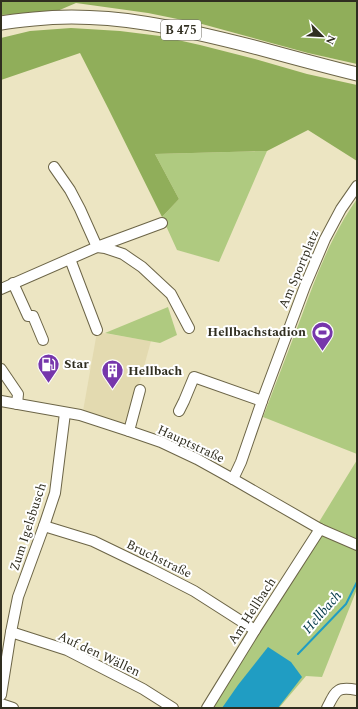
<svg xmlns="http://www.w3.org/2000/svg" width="358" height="709" font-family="Spectral,serif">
<rect width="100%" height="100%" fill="#ece5c2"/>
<path fill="#e3dab0" d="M97,332L151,341L128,425L83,411Z"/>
<g fill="#afca80">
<path d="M267,151L219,262L177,250L162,217L179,199L155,154Z"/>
<path d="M357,199V454L263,417C276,383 289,349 302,315C316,276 333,232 357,199Z"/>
<path d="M168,307L177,335L160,343L105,333Z"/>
<path d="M357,460V589L322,677L306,676L279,708H209L254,637L319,522Z"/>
</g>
<g fill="#90ae5a">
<path d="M1,1H357V64L308,53L202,24L148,13L76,3L55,12L1,15Z"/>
<path d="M71,28L120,31L160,36L200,45L255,59L307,74L357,85V161L308,130L267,151L155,154L179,199L162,217L108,108L80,53L1,80V38L30,31Z"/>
</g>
<path fill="#209dc3" d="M268,647L291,662L302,677L278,708H222L238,685Z"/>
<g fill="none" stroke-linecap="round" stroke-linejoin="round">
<path stroke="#209dc3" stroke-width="2" d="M298,654L346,604L357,582"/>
<defs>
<g id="minor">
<path d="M54,167L70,190L80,209L97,247L105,248L123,254L142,267L171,294L189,328"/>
<path d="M70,259L97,330"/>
<path d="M13,283L28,316H33L43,340"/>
<path d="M1,289L97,247L162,223"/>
<path d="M1,369L18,394L17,404"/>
<path d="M1,401L80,415L129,431L161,442L197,459L233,479L320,529L357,545"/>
<path d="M179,411L184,401L194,377L262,401"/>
<path d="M129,431L140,390"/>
<path d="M233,479L241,462L262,401L305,286L325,239L341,209L357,186"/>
<path d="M44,526L93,541L151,569L194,591L255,630"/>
<path d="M11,632L67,650L143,689L173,708"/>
<path d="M1,695L11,632L18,597L44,526L55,493L65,413"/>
<path d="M1,704L13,708"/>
<path d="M207,708L255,630L320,529"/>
<path d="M327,708C336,691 336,686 357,690"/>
</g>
<path id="major" d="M1,23C12,21 23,20 34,19C110,11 184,29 258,48C291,57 324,66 357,74"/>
</defs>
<use href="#minor" stroke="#6c6547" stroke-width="12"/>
<use href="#major" stroke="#6c6547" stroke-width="15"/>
<use href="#minor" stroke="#fff" stroke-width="10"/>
<use href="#major" stroke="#fff" stroke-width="13"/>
</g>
<defs>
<symbol id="stadium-pin" viewBox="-11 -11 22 30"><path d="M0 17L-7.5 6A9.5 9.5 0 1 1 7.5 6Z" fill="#7636ab" stroke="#fff"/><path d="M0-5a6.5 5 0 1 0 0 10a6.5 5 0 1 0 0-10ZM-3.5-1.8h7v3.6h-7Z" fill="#fff"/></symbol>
<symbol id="fuel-pin" viewBox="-11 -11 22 30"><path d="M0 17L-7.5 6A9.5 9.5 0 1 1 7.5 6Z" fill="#7636ab" stroke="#fff"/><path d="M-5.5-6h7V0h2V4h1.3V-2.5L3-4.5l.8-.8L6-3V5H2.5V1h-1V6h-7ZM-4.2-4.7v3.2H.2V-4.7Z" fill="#fff"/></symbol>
<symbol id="building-pin" viewBox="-11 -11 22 30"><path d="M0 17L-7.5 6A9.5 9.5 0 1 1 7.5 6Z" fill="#7636ab" stroke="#fff"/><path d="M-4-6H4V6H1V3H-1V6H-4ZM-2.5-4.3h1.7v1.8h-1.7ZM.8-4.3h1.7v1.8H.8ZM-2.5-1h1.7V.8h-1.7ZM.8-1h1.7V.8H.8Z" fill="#fff"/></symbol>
</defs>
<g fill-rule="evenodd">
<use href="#stadium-pin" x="310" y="320" width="25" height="34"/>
<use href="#fuel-pin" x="36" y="352" width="25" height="34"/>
<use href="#building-pin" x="100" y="358" width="25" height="34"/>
</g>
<g text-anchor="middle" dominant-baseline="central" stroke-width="4" stroke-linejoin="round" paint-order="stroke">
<rect fill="#fff" stroke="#6e6d63" stroke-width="1" x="161" y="20" width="40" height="20" rx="3"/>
<g font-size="12" font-weight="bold" fill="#302e20">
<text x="181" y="30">B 475</text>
</g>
<g font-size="13" fill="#302e20" stroke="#fff">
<text transform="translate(299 269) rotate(-67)">Am Sportplatz</text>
<text transform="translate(191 444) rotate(25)">Hauptstraße</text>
<text transform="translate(28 527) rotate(-72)">Zum Igelsbusch</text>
<text transform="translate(159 559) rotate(26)">Bruchstraße</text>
<text transform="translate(252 611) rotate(-57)">Am Hellbach</text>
<text transform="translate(99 654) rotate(25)">Auf den Wällen</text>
</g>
<g font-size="13" font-weight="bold" fill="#302e20" stroke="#fff" text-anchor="start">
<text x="306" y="332" text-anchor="end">Hellbachstadion</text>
<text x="64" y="364">Star</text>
<text x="128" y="371">Hellbach</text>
</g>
<g font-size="14" font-style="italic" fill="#023848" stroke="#fff">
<text transform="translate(322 612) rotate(-49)">Hellbach</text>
</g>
</g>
<rect width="358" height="709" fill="none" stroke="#302e20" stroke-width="4"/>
<g transform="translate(322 36) rotate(114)" stroke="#ffffff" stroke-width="3" paint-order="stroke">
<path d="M0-3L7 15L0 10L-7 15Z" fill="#302e20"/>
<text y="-6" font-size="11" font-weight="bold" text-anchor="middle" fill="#302e20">N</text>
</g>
</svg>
